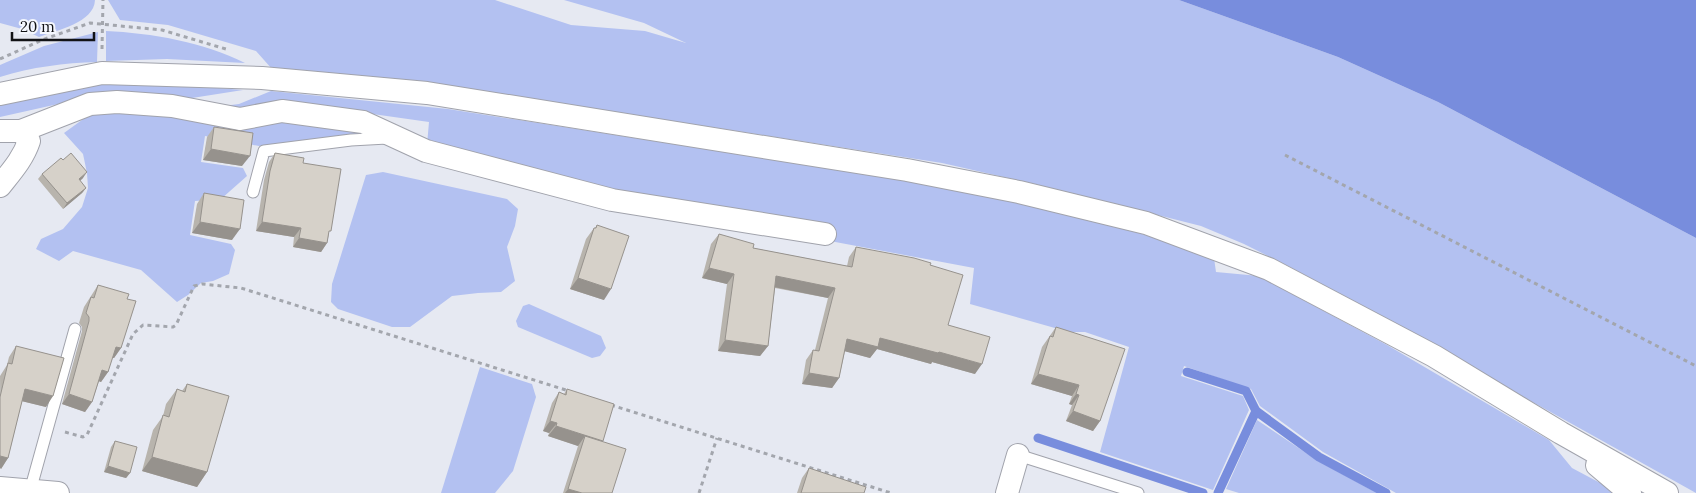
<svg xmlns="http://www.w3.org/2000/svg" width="1696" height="493" font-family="Lora,serif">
<rect width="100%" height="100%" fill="#e6e9f2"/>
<g fill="#b3c1f1">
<path d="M0,0H95C94,23 57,30 39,37L22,29L0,23Z"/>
<path d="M108,0H495L571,25L645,31L686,43L644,23L564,0H1179L1338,57L1438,102L1696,238V493L1292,268L1244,244L1201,226L1035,184L942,163L429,83L272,69L256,51L168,25L120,20Z"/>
<path d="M106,31C151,33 204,42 245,63L167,59L106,61Z"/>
<path d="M98,32L97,62C64,63 32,67 0,77V65L44,46Z"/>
<path d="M147,82L243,90L192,98L94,96L0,117V103C47,89 98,83 147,82Z"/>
<path d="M271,91L448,109L941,186L1032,205L1133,231L1214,258L1216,272L1259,276L1387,345L1549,440L1572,468L1604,485L1623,493H1396L1323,452L1260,406L1251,389L1184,366L1181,376L1243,396L1249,410L1213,490L1100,452L1129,347L1085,332H1069L970,304L974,268L830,241L613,195L427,145L429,122L281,101L245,113L208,108L239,104Z"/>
<path d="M114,109L274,122L357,131L362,136L259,146L205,136L201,162L243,168L247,176L221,199L195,201L190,235L231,244L235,250L229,274L213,281L201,283L188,295L177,302L141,270L73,251L59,261L36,249L41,239L63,229L82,207L88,188L87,173L83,154L64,133L93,112Z"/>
<path d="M383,172L507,199L518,209L515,226L507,247L515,281L501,292L478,293L452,296L410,327H392L338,309L331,302L332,284L366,175Z"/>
<path d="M529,304L601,336L606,348L600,356L592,358L518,327L516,321L523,306Z"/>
<path d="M480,367L532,384L536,397L513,471L495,493H441Z"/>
<path d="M1257,420L1318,461L1377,493H1239L1226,489Z"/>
</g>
<path fill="#788ddd" d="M1179,0H1696V238L1438,102L1338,57Z"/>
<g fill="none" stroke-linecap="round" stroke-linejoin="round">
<g stroke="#788ddd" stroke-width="9">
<path d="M1187,372L1246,391L1256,411L1218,493"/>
<path d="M1256,411L1319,457L1386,493"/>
<path d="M1038,438L1203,493"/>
</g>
<defs>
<g id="lane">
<path d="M253,192L264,151L351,140L387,138"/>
<path d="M1018,455L1138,493"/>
<path d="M30,491L75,329"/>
</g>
<g id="street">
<path d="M0,94L102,73L262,78L427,93L907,170L1019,192L1146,223L1269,269L1434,356L1561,433L1667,493"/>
<path d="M0,131H21L29,141C23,159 11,172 0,186"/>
<path d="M21,131L90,104L117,102L172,106L240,119L282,111L363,122L426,151L612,200L825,234"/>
<path d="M1597,465L1630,493"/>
<path d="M0,488L58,493"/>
<path d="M1007,493L1018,455"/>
</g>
</defs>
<use href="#lane" stroke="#a1a3ac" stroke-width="13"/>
<use href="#street" stroke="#a1a3ac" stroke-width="24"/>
<g stroke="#a3a6ad" stroke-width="3" stroke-dasharray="4 4" stroke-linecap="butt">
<path d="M102,49L103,0"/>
<path d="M0,59L42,40L90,23L162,30L229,50"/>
<path d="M1285,155L1696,366"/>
<path d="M611,405L891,493"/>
<path d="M65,432L83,437L87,435L133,334L143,325L173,327L176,325L194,286L202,284L241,288L569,391"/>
<path d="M699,493L717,438"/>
</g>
<use href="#lane" stroke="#fff" stroke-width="11"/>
<use href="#street" stroke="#fff" stroke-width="22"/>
</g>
<g fill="#b8b4ad">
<path d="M214,127L242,166L203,160L207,137Z"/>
<path d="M275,153L303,163L329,234L327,243L321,252L293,247L294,237L256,231L264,180L269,162Z"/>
<path d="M42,174L83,178L80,181L86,188L82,193L63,209L38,179Z"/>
<path d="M204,193L232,240L192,233L197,204Z"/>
<path d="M597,225L604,300L570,289L586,239L594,228H595Z"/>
<path d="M719,234L753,248L847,266L849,257L856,247L930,265L948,325L975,374L932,362L931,364L877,349L870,358L845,351L839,378L832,388L802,384L806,360L813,350H815L828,298L775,288L768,346L760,356L718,351L727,284L702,278L711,244Z"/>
<path d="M98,285L127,299L121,348L114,358H112L108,372L101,382L99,381L92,402L85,412L62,404L82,331V327L79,323L84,307Z"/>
<path d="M1056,327L1100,421L1093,431L1066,421L1072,405L1069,404L1072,396L1031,384L1042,347Z"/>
<path d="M16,346L46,407L22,401L8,458L1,469L0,376L7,365L9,357Z"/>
<path d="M187,384L207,472L197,487L142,471L153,430L163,416L166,404L177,389L182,391Z"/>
<path d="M567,389L602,442L612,493H563L578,446L548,436L549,433L543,431L552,403L559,392L564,394Z"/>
<path d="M115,441L130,473L126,478L104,472L111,447Z"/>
<path d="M809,468L864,493H797L802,478Z"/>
</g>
<g fill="#96928d">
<path d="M211,149L250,156L242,166L203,160Z"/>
<path d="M87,172L83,178L75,185L79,179Z"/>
<path d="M86,188L82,193L63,209L67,203Z"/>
<path d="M200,222L240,229L232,240L192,233Z"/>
<path d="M262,222L301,228L294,237L256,231Z"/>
<path d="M299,238L327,243L321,252L293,247Z"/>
<path d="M709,268L734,274L727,284L702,278Z"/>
<path d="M776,276L835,288L828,298L769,286Z"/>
<path d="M578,278L611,289L604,300L570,289Z"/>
<path d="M880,338L939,352L982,364L975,374L932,362L931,364L877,349L870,358L840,350L847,339Z"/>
<path d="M725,340L768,346L760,356L718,351Z"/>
<path d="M116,347L121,348L114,358L109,356Z"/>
<path d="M102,370L108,372L101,382L95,380Z"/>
<path d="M809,373L839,378L832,388L802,384Z"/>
<path d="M1038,374L1079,385L1072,396L1031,384Z"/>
<path d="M25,389L53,396L46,407L17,400Z"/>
<path d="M69,394L92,402L85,412L62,404Z"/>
<path d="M1076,394L1079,395L1072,405L1069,404Z"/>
<path d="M1073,411L1100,421L1093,431L1066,421Z"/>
<path d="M550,421L557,423L549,433L543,431Z"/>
<path d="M556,426L603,441L585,436L578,446L548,436Z"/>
<path d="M0,456L8,458L1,469L0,468Z"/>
<path d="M152,457L207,472L197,487L142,471Z"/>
<path d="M108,466L130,473L126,478L104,472Z"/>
<path d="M568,489L582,493H565Z"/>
</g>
<g fill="#d6d1c9" stroke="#96928d">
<path d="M214,127L253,133L250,156L211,149Z"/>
<path d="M71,153L87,172L79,179L86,188L67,203L42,174L61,158L63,160Z"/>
<path d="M275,153L304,158L303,163L341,169L331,231H329L327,243L299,238L301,228L262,222L270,171Z"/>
<path d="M204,193L244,200L240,229L200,222Z"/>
<path d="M597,225L629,236L611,289L578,278L594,228H596Z"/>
<path d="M719,234L754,244L753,248L852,267L856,247L914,258L931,263L930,265L963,275L948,325L990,337L982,364L939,352L938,353L880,338L878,347L847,339L839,378L809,373L813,350L819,351L835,288L776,276L768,346L725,340L734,274L709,268Z"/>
<path d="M98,285L129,294L127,299L136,301L121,348L116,347L108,372L102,370L92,402L69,394L89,321V317L86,313L91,297L94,298Z"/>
<path d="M1056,327L1125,349L1100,421L1073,411L1079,395L1076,394L1079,385L1038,374L1050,336L1053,337Z"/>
<path d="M16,346L64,358L53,396L25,389L8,458L0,456V397L8,363L12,364Z"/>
<path d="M187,384L229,396L207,472L152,457L163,415L169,417L177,389L185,392Z"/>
<path d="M567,389L614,404L603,441L556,426L557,423L550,421L559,392L566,395Z"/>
<path d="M585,436L626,449L612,493H582L568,489Z"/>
<path d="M115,441L137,447L130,473L108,466Z"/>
<path d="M809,468L866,487L864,493H801Z"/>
</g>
<path d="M12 32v8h82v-8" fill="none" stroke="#121316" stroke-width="2.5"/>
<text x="20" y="32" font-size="15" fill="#121316" stroke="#f4f7fe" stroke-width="4" paint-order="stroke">20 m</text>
</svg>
